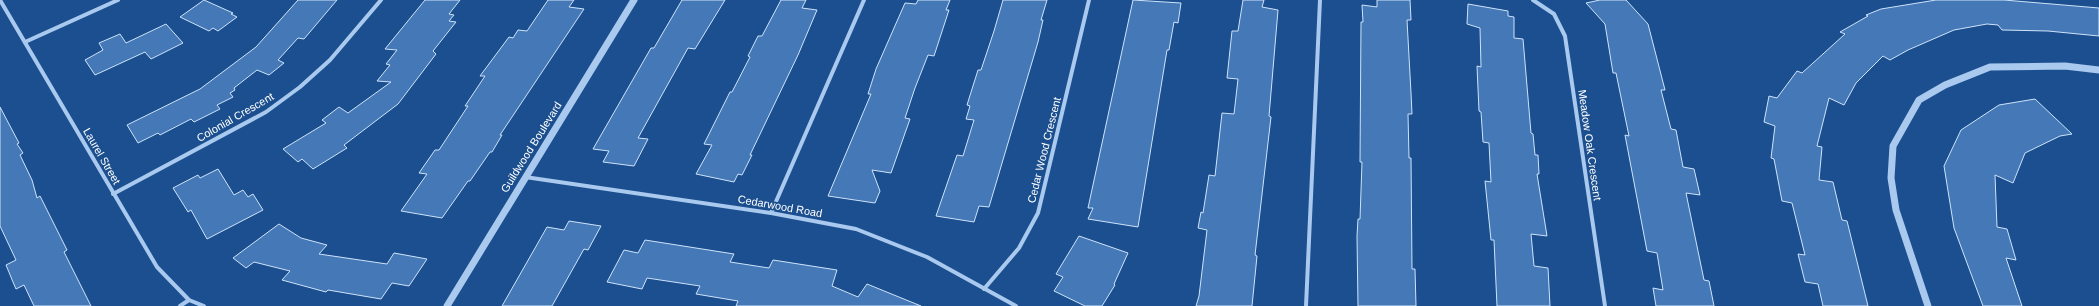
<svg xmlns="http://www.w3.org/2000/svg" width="2099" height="306" font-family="Helvetica,sans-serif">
<rect width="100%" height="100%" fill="#1b4f8f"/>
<g fill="#4478b7" stroke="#cfe3fa">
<path d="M204,0L233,13L231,14L237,17L218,31L213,28L209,31L180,17Z"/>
<path d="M298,0H337L304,39L298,38L278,60L284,63L269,75L257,70L234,88L235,90L230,93L233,97L217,105L220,109L194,122L191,119L160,135L158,133L138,143L127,125L200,89L256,47Z"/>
<path d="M425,0H460L449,14L454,15L449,21L456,22L433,51L436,54L398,104L344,145L347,148L313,169L302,159L298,162L283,149L326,123L322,120L339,107L348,113L391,82L377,81L390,65L386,64L397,50L385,49Z"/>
<path d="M548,0H574L569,7L584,9L500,135H502L492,152H490L470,181H468L442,218L401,211L427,174L419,173L435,150H439L468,106H465L485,76H480L509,37L513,38L518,30L527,31Z"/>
<path d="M682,0H725L695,49L688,48L638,138L648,139L634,166L603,162L609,151L593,149L651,48H654Z"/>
<path d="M781,0H806L802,8L817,10L798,55L750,155H752L742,175L738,174L734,182L696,174L712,145L704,144L730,92H732L750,57L748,56L758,36H762Z"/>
<path d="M918,0H950L946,10H949L934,56L928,55L915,88L905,118L910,119L891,173L872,170L880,191L875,203L828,196L871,94H868L876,69L905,3L916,4Z"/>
<path d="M1003,0H1047L1041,20H1043L1038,42L989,207L979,206L974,222L936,216L957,155L963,156L974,120L966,119L970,106L967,105L978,70H981L994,31Z"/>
<path d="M1133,0L1181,3L1178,23L1174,22L1169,50H1167L1138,227L1088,219L1093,208H1088Z"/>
<path d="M1243,0H1264L1262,7L1278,10L1269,116L1271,117L1269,134L1255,255L1257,256L1252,306H1196L1199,296L1207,230L1198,228L1201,212L1203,213L1209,175L1215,176L1222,113L1234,114L1238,79L1227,78L1232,31H1238Z"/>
<path d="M1377,0H1410L1411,20H1407L1411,93L1412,114H1408L1409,158H1411L1412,269H1415L1416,306H1358L1357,236L1358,219H1360L1362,162H1360L1361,22H1363L1362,5L1377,7Z"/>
<path d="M1600,0H1626L1648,24L1665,90H1661L1671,129L1676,130L1683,167L1694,169L1700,195L1686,193L1704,280L1709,281L1714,306H1656L1653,288L1663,290L1657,253L1647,251L1625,135L1629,136L1616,73H1613L1605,24L1586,3Z"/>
<path d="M1936,0H2004L2099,8V36L2048,31L2002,30L1998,25L1987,24L1954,30L1908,50L1890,60L1883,56L1856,83L1844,105L1829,98L1817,146L1822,147L1819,180L1833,182L1842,220L1847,221L1868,306H1823L1818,284L1805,282L1798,254L1805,255L1792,203L1782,201L1774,159L1771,158L1775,126L1764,122L1769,96L1777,98L1797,71L1802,73L1845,34L1840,32L1868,16L1866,15L1881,9Z"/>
<path d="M1468,4L1508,11V16L1514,17V38L1523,39L1531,133L1533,134L1535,155H1538L1539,174H1537L1547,236L1531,234L1534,266L1548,268L1550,306H1497L1494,240H1491L1485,181L1491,182L1489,143L1483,142L1481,112L1479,111L1477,66L1481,67L1480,28L1467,24Z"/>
<path d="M166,24L183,43L151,59L145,52L95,75L85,60L103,50L99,43L120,34L126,43Z"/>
<path d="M2035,99L2072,134L2060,136L2025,153L2013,183L1995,175L1997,227L2007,229L2016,260L2006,258L2022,306H1983L1954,228L1944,166L1961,130L1999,105Z"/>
<path d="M0,107L19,143L17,144L23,153L20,155L32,180L37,198L40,196L67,250L64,252L91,306H34L24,285L16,289L13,282L6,265L16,260L0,226Z"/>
<path d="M218,169L234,195L243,190L248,197L253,194L263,210L207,239L191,210L188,212L173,188L198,175L200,178Z"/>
<path d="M569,221L601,226L588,250L584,249L552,306H502L547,227L564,230Z"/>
<path d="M279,224L301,238L327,245L319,254L387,264L394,253L427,259L409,286L392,283L381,299L328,290L326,292L282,280L290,271L254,262L246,268L233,258Z"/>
<path d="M1079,236L1128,253L1114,284L1115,285L1102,306H1085L1054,291L1063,277L1056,274Z"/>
<path d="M645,240L734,254L730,262L769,268L773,260L837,270L832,286L858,297L867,284L921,306H736L738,301L696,294L700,286L647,278L642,289L607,282L624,250L638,253Z"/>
</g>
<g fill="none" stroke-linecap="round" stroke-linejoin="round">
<g stroke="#a9c9ee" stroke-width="4">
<path d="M0,0L157,267L189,300L204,306"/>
<path d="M1533,0L1554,14L1565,36L1605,306"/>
<path d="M25,42L118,0"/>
<path d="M525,177L771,213L856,229L927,257L1016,306"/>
<path d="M113,194L266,112L300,87L330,60L381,0"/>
<path d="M771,213L864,0"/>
<path d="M984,289L1019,248L1038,213L1089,0"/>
<path d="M180,306L189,300"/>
<path d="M1306,306L1320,0"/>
</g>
<g stroke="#a9c9ee" stroke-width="7">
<path d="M447,306L634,0"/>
<path d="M1928,306L1896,210L1891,178L1893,146L1919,100L1945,85L1990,67L2065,66L2099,70"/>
</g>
</g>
<g text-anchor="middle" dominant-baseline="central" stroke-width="3.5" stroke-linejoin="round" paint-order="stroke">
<g font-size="11" fill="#fff" stroke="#1b4f8f">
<text transform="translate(235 117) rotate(-30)">Colonial Crescent</text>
<text transform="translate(1590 145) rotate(82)">Meadow Oak Crescent</text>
<text transform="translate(531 147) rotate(-58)">Guildwood Boulevard</text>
<text transform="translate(1044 150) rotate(-76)">Cedar Wood Crescent</text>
<text transform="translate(102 156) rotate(60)">Laurel Street</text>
<text transform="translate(780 206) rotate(10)">Cedarwood Road</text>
</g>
</g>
</svg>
